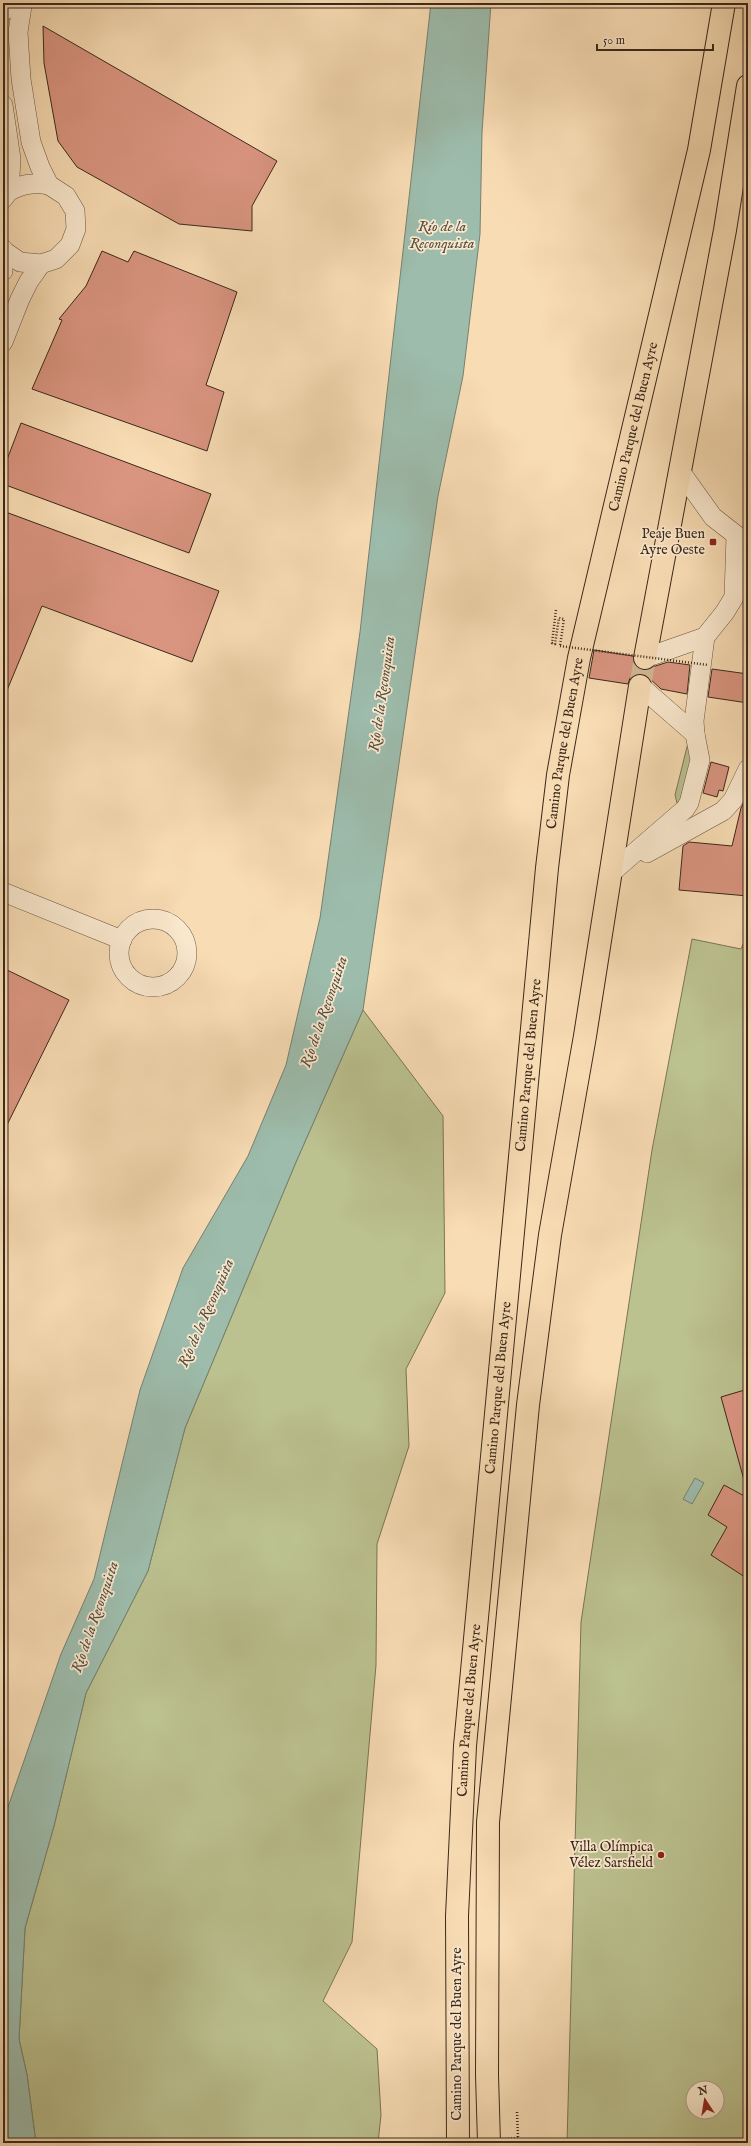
<svg xmlns="http://www.w3.org/2000/svg" width="751" height="2146" font-family="'IM FELL English',serif">
<rect width="100%" height="100%" fill="#f8dcb4"/>
<filter id="stains"><feTurbulence type="fractalNoise" baseFrequency=".005" numOctaves="4"/><feColorMatrix values="0 0 0 0 .2 0 0 0 0 .09 0 0 0 0 .02 0 0 0 .5 -.17"/></filter>
<radialGradient id="worn" r=".72"><stop offset=".6" stop-color="#630" stop-opacity="0"/><stop offset="1" stop-color="#630" stop-opacity=".3"/></radialGradient>
<g fill="#bbc18f" stroke="#7b7455" fill-rule="evenodd">
<path d="M688,743L694,752L681,799L677,803L675,795Z"/>
<path d="M748,933V2143H567L581,1622L652,1150L692,939L741,949ZM693,2088H717V2112H693Z"/>
<path d="M363,1010L443,1116L445,1293L406,1369L409,1446L377,1544L376,1665L352,1942L323,2001L377,2049L381,2115L378,2143H36L27,2075L19,2039L25,1928L54,1826L86,1693L148,1571L185,1428L296,1162Z"/>
</g>
<g fill="#9dbcac" stroke="#768172">
<path d="M431,3H491L482,132L480,234L463,376L438,496L363,1010L296,1162L185,1428L148,1571L86,1693L54,1826L25,1928L19,2039L27,2075L36,2143H3V1835L8,1807L61,1654L94,1579L140,1390L183,1268L248,1156L286,1065L320,918L360,632Z"/>
<path d="M695,1478L704,1483L692,1504L683,1499Z"/>
</g>
<g fill="#da9581" stroke="#3b281b">
<path d="M43,26L277,161L252,206V231L179,224L77,167L58,141L44,63Z"/>
<path d="M102,251L128,262L134,251L237,292L206,385L224,392L207,451L32,389L62,320L59,319L86,286Z"/>
<path d="M21,423L211,494L189,553L3,484V470Z"/>
<path d="M3,511L219,591L192,662L42,606L3,700Z"/>
<path d="M594,650L633,656L637,667L643,670L668,662L690,665L687,694L661,689L648,677L642,674L635,675L630,678L628,684L589,678Z"/>
<path d="M712,669L748,674V703L708,697Z"/>
<path d="M711,762L729,767L723,791L719,790L717,797L703,793Z"/>
<path d="M746,798H748V896L679,890L683,846L689,842L732,846L741,808Z"/>
<path d="M3,968L69,1000L3,1133Z"/>
<path d="M748,1389V1479L744,1480L721,1397Z"/>
<path d="M724,1485L748,1498V1579L711,1555L727,1527L708,1515Z"/>
</g>
<g fill="none" stroke-linecap="round" stroke-linejoin="round">
<path stroke="#d2b895" stroke-width="22" stroke-dasharray="22 11" stroke-linecap="butt" d="M640,686L645,658"/>
<defs>
<g id="minor">
<path d="M3,12L5,3"/>
<path d="M3,105L11,159L9,191L3,199"/>
<path d="M9,191C23,184 34,182 49,185"/>
<path d="M3,249V271"/>
<path d="M4,251L20,262L41,264"/>
<path d="M3,342L20,299L29,281L41,264L56,259L70,245L76,229L75,211L66,196L49,185L40,167L31,142L21,79L18,32L22,6L20,3"/>
<path d="M645,658L705,637L725,612L734,597L736,535L713,517L680,471"/>
<path d="M695,734L694,721L705,637"/>
<path d="M647,853L723,811L733,800L748,769"/>
<path d="M611,873L685,809L689,803L700,760L695,734L640,686"/>
<path d="M3,892L122,940"/>
<circle cx="153" cy="953" r="34"/>
</g>
<g id="highway">
<path d="M645,658L725,230L748,86"/>
<path id="s1" d="M458,2143L457,1916L465,1746L547,868L558,775L579,658L699,150L724,3"/>
<path d="M489,2143L487,2075L488,1822L528,1405L550,1235L585,1036L640,686"/>
</g>
</defs>
<use href="#minor" stroke="#6a5541" stroke-width="20"/>
<use href="#highway" stroke="#3b281b" stroke-width="24"/>
<g stroke="#3b281b" stroke-width="2.5" stroke-dasharray="1 2" stroke-linecap="butt">
<path d="M556,610L552,643L555,644L559,618L564,619L560,646"/>
<path d="M517,2112L518,2138"/>
</g>
<use href="#minor" stroke="#fae8ce" stroke-width="19"/>
<use href="#highway" stroke="#f8dcb4" stroke-width="22"/>
<g stroke="#3b281b" stroke-width="2.5" stroke-dasharray="1 2" stroke-linecap="butt">
<path d="M560,646L708,665"/>
<path d="M430,2143L518,2138"/>
</g>
</g>
<g fill="#8f2418" stroke="#fae8ce" stroke-width="1.5">
<rect x="709" y="538" width="8" height="8" rx="2"/>
<circle cx="661" cy="1855" r="4"/>
</g>
<g text-anchor="middle" dominant-baseline="central" stroke-width="3.5" stroke-linejoin="round" paint-order="stroke">
<g font-size="14" fill="#3b281b" stroke="#fae8ce">
<text stroke="none"><textPath href="#s1" startOffset="1729">Camino Parque del Buen Ayre</textPath></text>
<text stroke="none"><textPath href="#s1" startOffset="1405">Camino Parque del Buen Ayre</textPath></text>
<text stroke="none"><textPath href="#s1" startOffset="1081">Camino Parque del Buen Ayre</textPath></text>
<text stroke="none"><textPath href="#s1" startOffset="757">Camino Parque del Buen Ayre</textPath></text>
<text stroke="none"><textPath href="#s1" startOffset="433">Camino Parque del Buen Ayre</textPath></text>
<text transform="translate(457 2034) rotate(-90)">Camino Parque del Buen Ayre</text>
</g>
<g font-size="14" fill="#3b281b" stroke="#fae8ce" text-anchor="end">
<text x="705" y="534">Peaje Buen<tspan x="705" dy="16">Ayre Oeste</tspan></text>
<text x="653" y="1847">Villa Olímpica<tspan x="653" dy="16">Vélez Sarsfield</tspan></text>
</g>
<g font-size="15" font-style="italic" fill="#544d3f" stroke="#fae8ce">
<text x="442" y="226">Río de la<tspan x="442" dy="17">Reconquista</tspan></text>
<text transform="translate(382 694) rotate(-82)">Río de la Reconquista</text>
<text transform="translate(324 1012) rotate(-71)">Río de la Reconquista</text>
<text transform="translate(206 1313) rotate(-66)">Río de la Reconquista</text>
<text transform="translate(95 1617) rotate(-71)">Río de la Reconquista</text>
</g>
</g>
<rect width="751" height="2146" fill="none" stroke="#f8dcb4" stroke-width="16"/>
<rect x="4" y="4" width="743" height="2138" fill="none" stroke="#3b281b" stroke-width="2"/>
<rect x="8" y="8" width="735" height="2130" fill="none" stroke="#3b281b"/>
<g transform="translate(705 2100) rotate(348)"><circle r="19" fill="#fae8ce" stroke="#ae9b86"/>
<path d="M0-3L7 15L0 10L-7 15Z" fill="#8f2418"/>
<text y="-6" font-size="11" font-weight="bold" text-anchor="middle" fill="#3b281b">N</text>
</g>
<path d="M597 44v6h116v-6" fill="none" stroke="#3b281b" stroke-width="2"/>
<text x="603" y="44" font-size="12" fill="#3b281b" stroke="#fae8ce" stroke-width="3" paint-order="stroke">50 m</text>
<rect width="100%" height="100%" filter="url(#stains)"/>
<rect width="100%" height="100%" fill="url(#worn)"/>
</svg>
